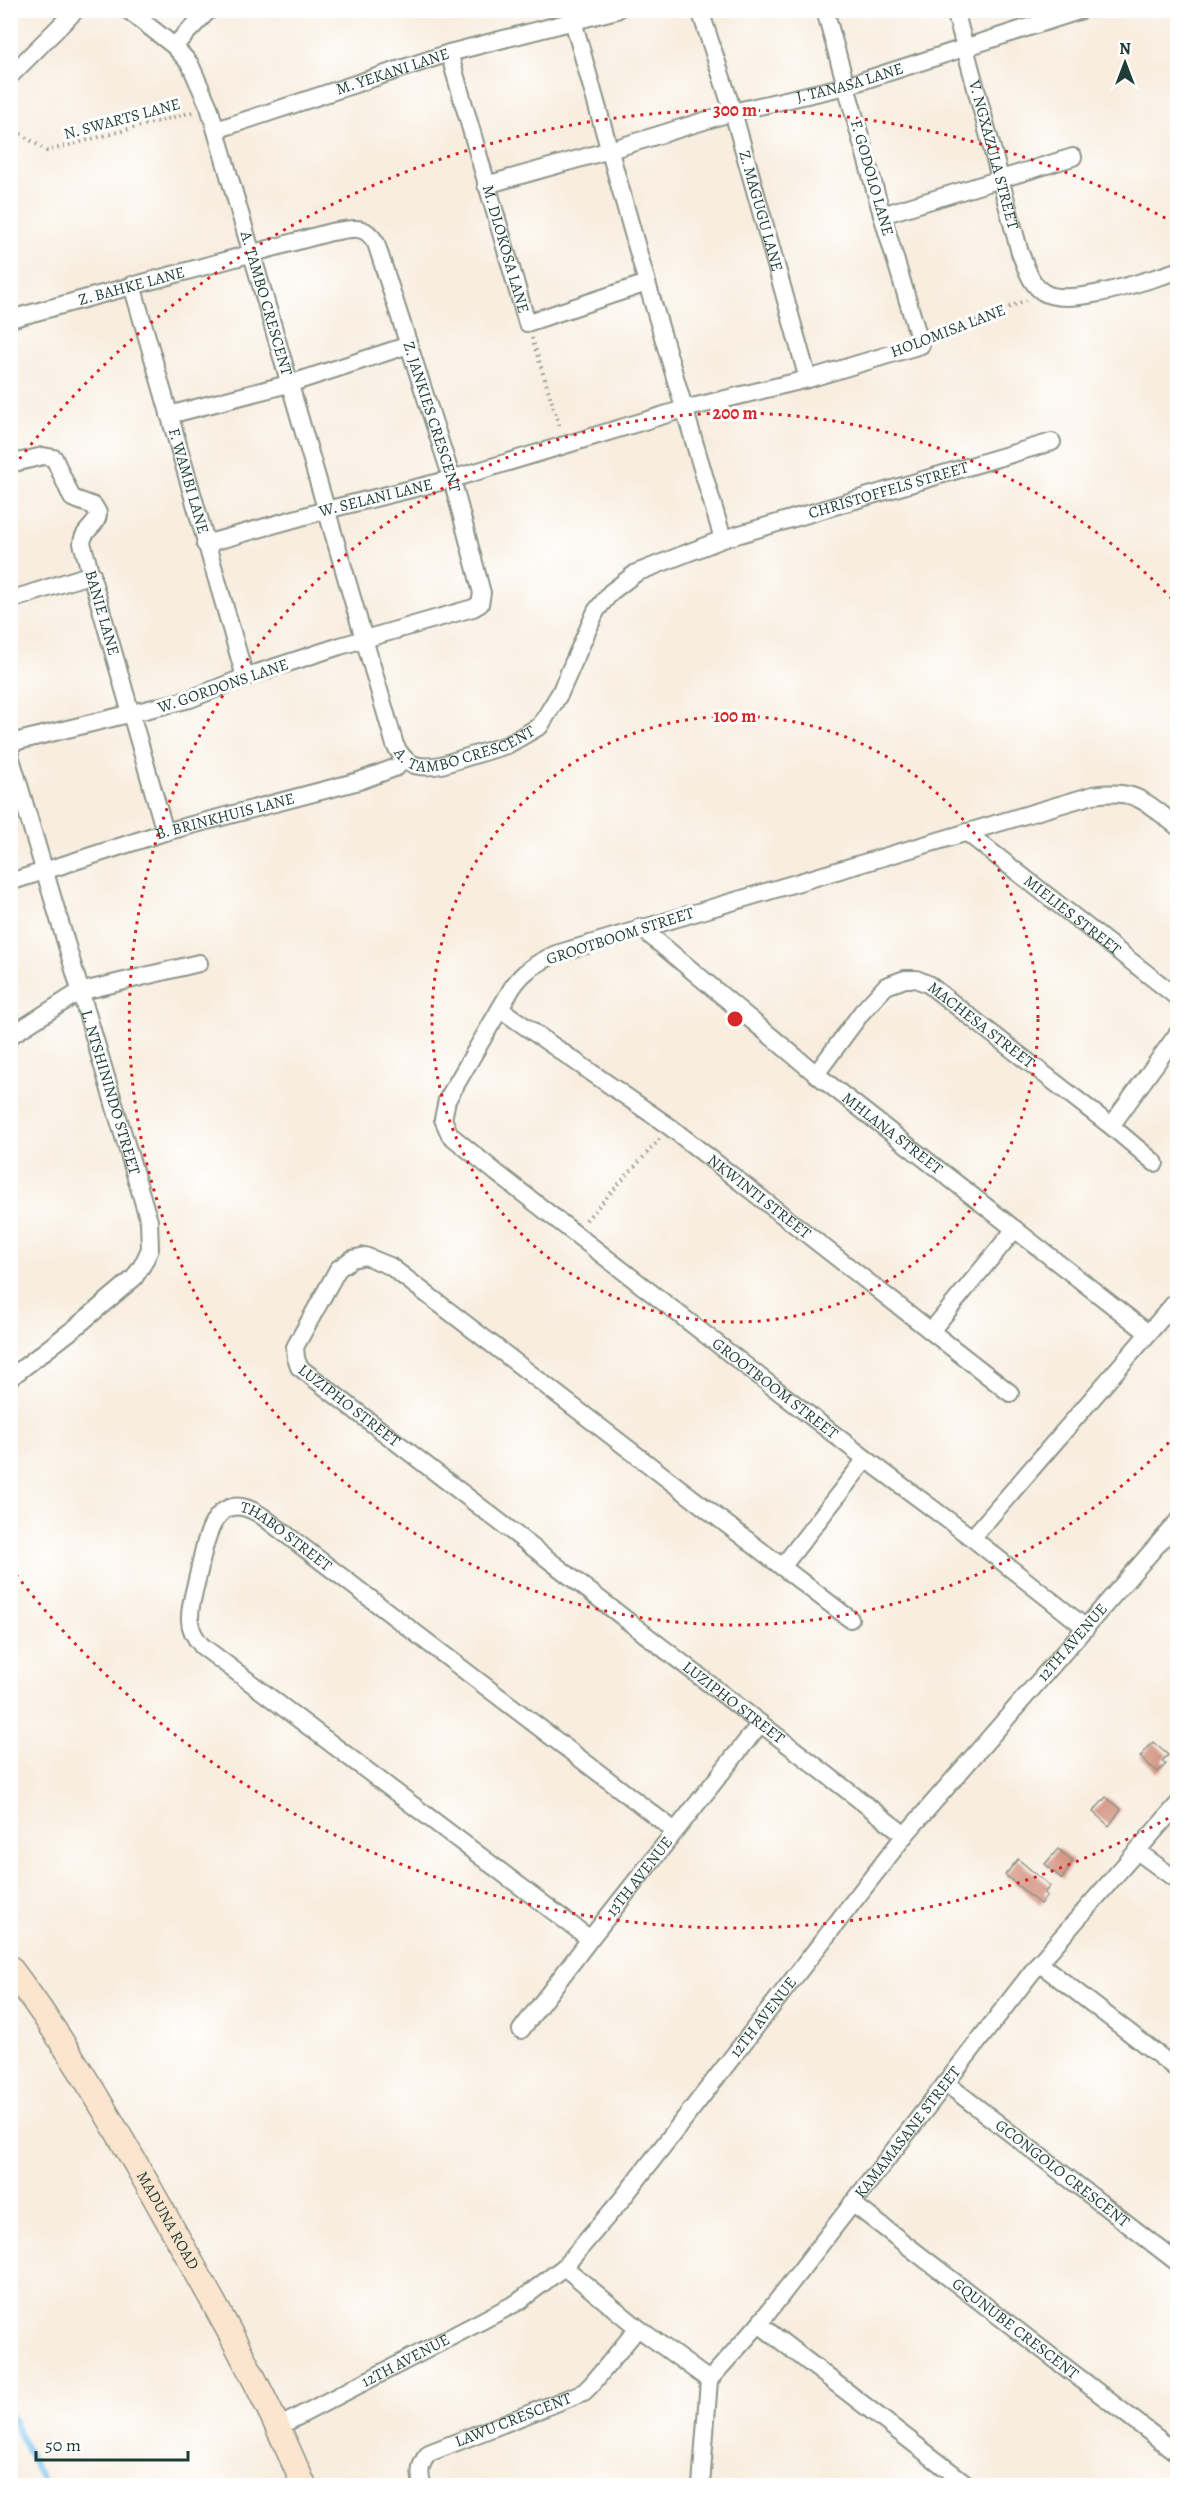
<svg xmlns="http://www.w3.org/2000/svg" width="1188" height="2496" font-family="Alegreya,serif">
<rect width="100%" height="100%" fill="#fff"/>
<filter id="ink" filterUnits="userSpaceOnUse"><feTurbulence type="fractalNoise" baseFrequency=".0167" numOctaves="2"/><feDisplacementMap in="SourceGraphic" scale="12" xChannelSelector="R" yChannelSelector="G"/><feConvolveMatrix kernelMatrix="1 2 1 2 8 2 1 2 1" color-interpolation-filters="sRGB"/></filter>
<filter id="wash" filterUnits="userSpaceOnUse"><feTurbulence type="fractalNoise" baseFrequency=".008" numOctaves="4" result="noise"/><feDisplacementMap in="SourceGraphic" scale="24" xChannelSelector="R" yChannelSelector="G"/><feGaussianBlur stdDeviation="1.35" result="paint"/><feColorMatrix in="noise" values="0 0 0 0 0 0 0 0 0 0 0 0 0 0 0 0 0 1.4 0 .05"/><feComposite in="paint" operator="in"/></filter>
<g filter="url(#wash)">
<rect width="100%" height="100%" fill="#f8edde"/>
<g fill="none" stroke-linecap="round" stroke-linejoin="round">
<path stroke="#74c1ee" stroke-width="6" d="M10,2414L45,2486"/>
</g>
<g id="blocks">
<g fill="#d49482">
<path d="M1153,1742L1168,1755L1162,1761L1166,1764L1158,1772L1140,1757Z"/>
<path d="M1106,1797L1121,1809L1109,1826L1093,1812Z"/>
<path d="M1058,1849L1073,1861L1062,1879L1045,1864Z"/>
<path d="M1018,1859L1050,1886L1044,1893L1047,1896L1040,1904L1005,1875Z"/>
</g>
</g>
</g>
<g filter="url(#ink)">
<use href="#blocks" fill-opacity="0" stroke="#8c9589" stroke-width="1.5"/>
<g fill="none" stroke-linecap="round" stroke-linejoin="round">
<defs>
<g id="street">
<path id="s1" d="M128,10L174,46L190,64L209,107L395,745C406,766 417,769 441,765L507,745L540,726L560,693L596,611L611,592L636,573L723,539L1052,442"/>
<path d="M570,10L647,283L723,539"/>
<path id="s2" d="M700,10L733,112L808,379"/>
<path id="s3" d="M955,10L1020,253C1026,266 1030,284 1043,292C1068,309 1149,279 1178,271"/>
<path d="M174,46L209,10"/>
<path id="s4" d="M449,53L527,323L647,283"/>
<path d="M10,76L76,10"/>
<path id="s5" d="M216,130L449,53L617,10"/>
<path id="s6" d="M486,185L610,150L733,112L846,86L1082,10"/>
<path d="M882,215L1073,157"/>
<path id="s7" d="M132,285L245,677"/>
<path id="s8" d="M10,319L331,232C352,229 364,223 376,243L452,479L482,593L480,604L473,608L340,646L245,677L190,699L10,743"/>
<path d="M169,415L292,383L409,345"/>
<path id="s9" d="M10,464L43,456L54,458L72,498L94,506L98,513C98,526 83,529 82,543L165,832"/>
<path id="s10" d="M205,544L326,510L452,479L684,409L808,379L921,345L882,215L825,10"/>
<path d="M10,600L92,574"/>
<path id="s11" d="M10,755L149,1221L150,1249L143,1264L134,1278L76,1327L10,1378"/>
<path id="s12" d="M1178,827C1144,801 1137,789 1093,795L556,954C537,963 524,970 512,988L447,1100L443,1119L450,1135L498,1174L866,1459L972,1538L1178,1299"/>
<path id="s13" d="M966,832L1178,998"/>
<path id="s14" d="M10,882L165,832L359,781L397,767L403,759"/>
<path id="s15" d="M640,927L816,1074L1148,1333"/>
<path id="s16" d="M500,1009L670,1127L1010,1393"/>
<path d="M10,1036L79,992L199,963"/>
<path id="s17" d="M816,1074L862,1012L886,986L905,979H916L928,984L1111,1126L1155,1163"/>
<path d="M1111,1126L1178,1033"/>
<path d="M931,1331L1015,1229"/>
<path d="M972,1538L1086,1628"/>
<path d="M782,1567L866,1459"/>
<path id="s18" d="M850,1619L390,1266L365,1256L352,1259L338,1269L295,1347L296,1358L299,1367L905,1835"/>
<path d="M1137,1851L1178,1881"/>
<path id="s19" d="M590,1939L202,1646C195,1638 189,1628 190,1617C190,1602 196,1586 199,1571C206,1538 215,1485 262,1516L675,1831"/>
<path d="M1039,1963L1178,2070"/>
<path id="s20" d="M521,2030L590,1939L760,1724"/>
<path id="s21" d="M947,2084L1178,2263"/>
<path id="s22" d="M852,2203L1178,2454"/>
<path d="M564,2267L638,2328L709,2380"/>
<path d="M759,2324L969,2486"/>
<path id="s23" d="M278,2427L518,2302L564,2267L622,2199L905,1835L1178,1521"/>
<path id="s24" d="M423,2486C418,2473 420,2463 429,2453L584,2392L592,2384L638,2328"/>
<path id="s25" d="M701,2486L709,2380L759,2324L1039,1963L1178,1804"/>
</g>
<g id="secondary">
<path id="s26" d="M10,1968C70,2047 118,2132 167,2219C216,2306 265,2393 304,2486"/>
</g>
</defs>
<use href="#street" stroke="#8c9589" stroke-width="20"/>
<use href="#secondary" stroke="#8c9589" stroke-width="27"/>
<g stroke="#8c9589" stroke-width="4" stroke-dasharray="1.5 4.5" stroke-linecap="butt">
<path d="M10,130H15L47,151L193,112"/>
<path d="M532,338L560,428"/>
<path d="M937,338L1026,300"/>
<path d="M586,1220L660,1139"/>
</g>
<use href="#street" stroke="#fff" stroke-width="16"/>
<use href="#secondary" stroke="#fce5cf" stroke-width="24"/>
</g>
</g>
<g fill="none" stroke="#d62828" stroke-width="3" stroke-dasharray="3 6">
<circle cx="735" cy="1019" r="303"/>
<path d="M1175 1436A606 606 0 1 1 1175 602"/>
<path d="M1176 1814A909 909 0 0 1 14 1572M14 466A909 909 0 0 1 1176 224"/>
</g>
<g text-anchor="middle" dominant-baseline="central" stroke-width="6" stroke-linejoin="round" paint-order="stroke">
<g font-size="16" fill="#1f3d34" stroke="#fff">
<text stroke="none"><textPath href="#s5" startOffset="186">M. YEKANI LANE</textPath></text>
<text stroke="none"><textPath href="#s6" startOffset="378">J. TANASA LANE</textPath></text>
<text transform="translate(122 119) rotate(-15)">N. SWARTS LANE</text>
<text stroke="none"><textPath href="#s3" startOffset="150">V. NGXAZULA STREET</textPath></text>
<text transform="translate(872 178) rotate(74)">F. GODOLO LANE</text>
<text stroke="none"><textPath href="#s2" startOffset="210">Z. MAGUGU LANE</textPath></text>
<text stroke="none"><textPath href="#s4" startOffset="204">M. DLOKOSA LANE</textPath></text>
<text stroke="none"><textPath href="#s8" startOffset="126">Z. BAHKE LANE</textPath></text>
<text stroke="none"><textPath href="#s1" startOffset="334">A. TAMBO CRESCENT</textPath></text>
<text transform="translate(948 331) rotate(-21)">HOLOMISA LANE</text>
<text stroke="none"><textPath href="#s8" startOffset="566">Z. JANKIES CRESCENT</textPath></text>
<text stroke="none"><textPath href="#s7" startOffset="204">F. WAMBI LANE</textPath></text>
<text stroke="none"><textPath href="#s1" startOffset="1406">CHRISTOFFELS STREET</textPath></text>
<text stroke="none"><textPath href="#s10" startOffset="177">W. SELANI LANE</textPath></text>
<text stroke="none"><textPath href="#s9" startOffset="228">BANIE LANE</textPath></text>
<text transform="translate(223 686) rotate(-19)">W. GORDONS LANE</text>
<text stroke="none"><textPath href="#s1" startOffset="874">A. TAMBO CRESCENT</textPath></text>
<text stroke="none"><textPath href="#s14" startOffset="225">B. BRINKHUIS LANE</textPath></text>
<text stroke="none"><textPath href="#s13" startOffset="135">MIELIES STREET</textPath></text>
<text transform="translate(620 936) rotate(-18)">GROOTBOOM STREET</text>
<text stroke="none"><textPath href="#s17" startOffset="224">MACHESA STREET</textPath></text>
<text stroke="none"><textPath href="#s11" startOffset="352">L. NTSHININDO STREET</textPath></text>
<text stroke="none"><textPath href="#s15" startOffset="326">MHLANA STREET</textPath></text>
<text stroke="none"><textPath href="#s16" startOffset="320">NKWINTI STREET</textPath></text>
<text stroke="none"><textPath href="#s12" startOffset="1290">GROOTBOOM STREET</textPath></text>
<text stroke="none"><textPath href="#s18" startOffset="810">LUZIPHO STREET</textPath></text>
<text stroke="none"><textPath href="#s19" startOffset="704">THABO STREET</textPath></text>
<text stroke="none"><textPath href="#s23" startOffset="1134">12TH AVENUE</textPath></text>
<text stroke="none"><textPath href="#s18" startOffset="1296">LUZIPHO STREET</textPath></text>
<text stroke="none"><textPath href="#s20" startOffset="194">13TH AVENUE</textPath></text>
<text stroke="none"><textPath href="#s23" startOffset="648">12TH AVENUE</textPath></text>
<text stroke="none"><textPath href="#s25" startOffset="424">KAMAMASANE STREET</textPath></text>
<text stroke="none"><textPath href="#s21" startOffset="146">GCONGOLO CRESCENT</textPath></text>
<text stroke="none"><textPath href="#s26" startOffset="298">MADUNA ROAD</textPath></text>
<text stroke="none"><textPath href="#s22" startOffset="206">GQUNUBE CRESCENT</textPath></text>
<text stroke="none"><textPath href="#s23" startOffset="144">12TH AVENUE</textPath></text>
<text stroke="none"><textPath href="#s24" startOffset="126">LAWU CRESCENT</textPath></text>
</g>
</g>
<circle cx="735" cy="1019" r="9" fill="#d62828" stroke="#fff" stroke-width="3"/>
<g font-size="18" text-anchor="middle" font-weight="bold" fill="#d62828" stroke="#fff" stroke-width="6" stroke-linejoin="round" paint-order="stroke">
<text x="735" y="116">300 m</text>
<text x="735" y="419">200 m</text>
<text x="735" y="722">100 m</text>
</g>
<rect width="1188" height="2496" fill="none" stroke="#fff" stroke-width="36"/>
<g transform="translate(1125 63)" stroke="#ffffff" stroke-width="4.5" paint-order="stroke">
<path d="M0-4.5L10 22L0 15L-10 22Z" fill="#1f3d34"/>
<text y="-9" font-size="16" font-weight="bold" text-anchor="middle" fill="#1f3d34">N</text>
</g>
<path d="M36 2451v9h152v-9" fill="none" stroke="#1f3d34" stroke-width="3"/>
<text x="45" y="2451" font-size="18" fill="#1f3d34" stroke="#ffffff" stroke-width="4.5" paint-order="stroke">50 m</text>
</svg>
